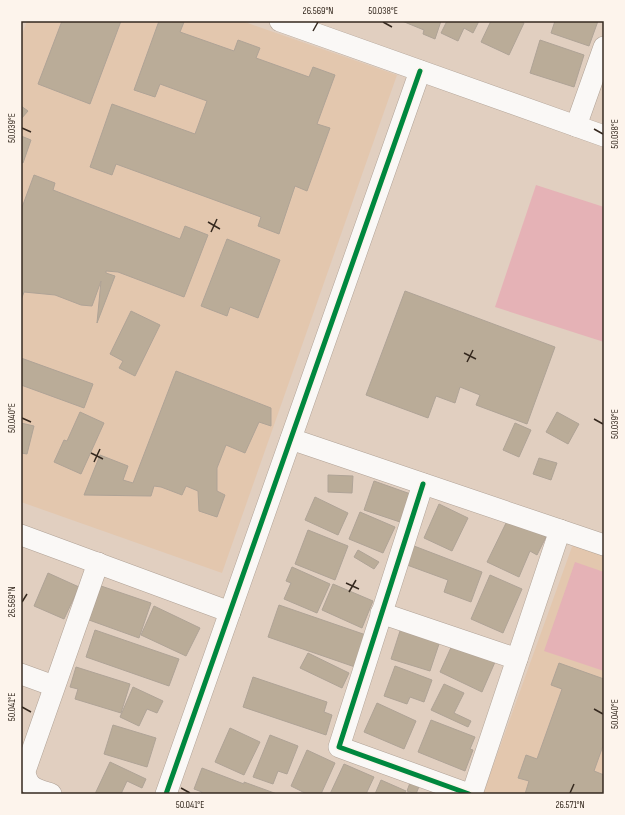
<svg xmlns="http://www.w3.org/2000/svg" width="625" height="815" font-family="'Sofia Sans Condensed',sans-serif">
<rect width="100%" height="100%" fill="#e1cfc0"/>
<g fill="#e3c7ae">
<path d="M27,21H242L397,75L222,573L21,502V37Z"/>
<path d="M573,544L604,555V794H483Z"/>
</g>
<g fill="#e5b2b6">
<path d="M536,185L604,207V342L495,307Z"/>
<path d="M575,562L604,572V671L544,651Z"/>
</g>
<g fill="#baac98" stroke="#afa396">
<path d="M62,21H121L90,104L38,84Z"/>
<path d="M159,21L184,22L180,32L234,51L238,40L260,48L256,58L309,77L313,67L335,75L317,124L330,128L307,191L295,186L279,234L258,226L261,217L116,164L112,175L90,167L112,104L195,134L207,101L160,84L155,97L134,90Z"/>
<path d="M402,21H441L435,39L423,34L424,30Z"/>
<path d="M447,21H479L473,33L464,28L458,41L441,33Z"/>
<path d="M491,21H521L524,23L509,55L481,42Z"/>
<path d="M555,21H598L589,46L551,33Z"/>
<path d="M540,40L584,55L574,87L530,73Z"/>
<path d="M21,106L28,111L21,119Z"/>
<path d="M21,136L31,140L23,163L21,162Z"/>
<path d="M34,175L55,183L53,190L180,239L185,226L208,235L184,297L118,272L106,271V273L115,276L97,323L101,281L92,306L81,305L55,295L24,292L21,300V210Z"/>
<path d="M227,239L280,260L258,318L230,307L227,316L201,306Z"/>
<path d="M405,291L555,347L527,424L476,405L480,395L460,387L455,403L436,396L428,418L366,395Z"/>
<path d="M131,311L160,325L135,376L119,368L123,361L110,354Z"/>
<path d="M21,358L93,384L84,408L21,385Z"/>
<path d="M176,371L271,408V426L259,422L245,453L226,445L217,468V491L225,495L217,517L199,511L198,491L186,486L182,495L161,487L154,486L151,496L84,495L100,455L128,466L123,480L133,483Z"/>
<path d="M80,412L104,423L81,474L54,462L64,440L67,441Z"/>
<path d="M557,412L579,424L568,444L546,432Z"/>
<path d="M21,423L34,426L27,454L21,453Z"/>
<path d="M515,423L531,430L519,457L503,450Z"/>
<path d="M539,458L557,463L551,480L533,474Z"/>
<path d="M328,475L353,476L352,493L328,492Z"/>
<path d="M374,481L419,497L409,525L364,510Z"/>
<path d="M315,497L348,513L338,535L305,520Z"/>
<path d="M439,504L468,518L452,551L424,538Z"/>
<path d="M360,512L395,527L383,553L349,539Z"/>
<path d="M508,519L546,537L537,555L530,551L519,577L487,562Z"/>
<path d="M308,530L348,546L335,580L295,564Z"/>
<path d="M414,546L482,572L471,602L444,592L448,580L407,565Z"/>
<path d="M358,550L379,562L374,569L354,557Z"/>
<path d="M292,567L330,584L317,613L284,599L291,583L286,581Z"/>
<path d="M48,573L79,587L64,619L34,606Z"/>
<path d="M490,575L522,589L503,633L471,619Z"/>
<path d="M333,584L373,601L362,628L322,610Z"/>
<path d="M101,586L151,603L139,638L89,620Z"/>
<path d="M279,605L366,635L355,667L268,637Z"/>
<path d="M154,606L200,628L186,656L141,635Z"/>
<path d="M401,628L440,641L430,671L391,659Z"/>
<path d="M95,630L179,659L169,686L86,657Z"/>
<path d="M453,643L495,662L482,692L440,672Z"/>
<path d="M308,653L349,673L342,688L300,668Z"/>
<path d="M559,663L604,679V743L594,771L604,775V794H525L529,781L518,778L526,755L537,759L562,689L551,685Z"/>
<path d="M395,666L432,680L424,702L410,697L407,704L384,696Z"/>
<path d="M76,667L130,684L121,713L75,699L78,689L70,687Z"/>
<path d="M253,677L327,702L324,712L332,715L326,735L243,707Z"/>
<path d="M444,684L464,693L454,713L471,721L468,727L431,710Z"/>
<path d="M133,687L163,701L157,713L147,709L139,726L120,717Z"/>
<path d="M377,703L416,721L404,749L364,732Z"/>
<path d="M431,720L475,737L470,749L473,750L465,771L418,752Z"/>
<path d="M113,725L156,738L147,767L104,754Z"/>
<path d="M230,728L260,742L244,775L215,762Z"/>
<path d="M270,735L298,746L287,774L278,771L273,784L253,777Z"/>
<path d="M307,750L335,763L321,794H307L291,786Z"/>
<path d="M110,762L146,779L142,788L127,781L121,794H95Z"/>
<path d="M344,764L374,777L366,794H330Z"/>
<path d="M202,768L244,784V782L277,794H201L202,792L194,789Z"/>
<path d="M381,780L406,791L404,794H375Z"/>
<path d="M411,780L420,784L416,794L407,791Z"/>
</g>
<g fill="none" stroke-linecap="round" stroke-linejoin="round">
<defs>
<g id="minor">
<path d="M280,21L604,136"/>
<path d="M576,126L604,47"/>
<path d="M291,439L604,545"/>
<path d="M423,484L339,747L469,794"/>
<path d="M21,535L230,612"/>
<path d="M381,613L517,659"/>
<path d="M21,674L54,686"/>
<path d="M51,794C36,789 27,788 25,771L98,563"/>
<path d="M166,794L420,71"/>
<path d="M472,794L560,530"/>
</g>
</defs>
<use href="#minor" stroke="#b0a296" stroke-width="22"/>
<use href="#minor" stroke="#faf8f6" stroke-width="21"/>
<defs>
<g id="cycleway">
<path d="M423,484L339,747L469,794"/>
<path d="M166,794L420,71"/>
</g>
</defs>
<use href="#cycleway" stroke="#fdf4ec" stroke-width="8"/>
<use href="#cycleway" stroke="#00873e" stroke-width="5"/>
</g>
<path fill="none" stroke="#35291f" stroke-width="1.5" d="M383,22L392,27M313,31L318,22M22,128L31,132M594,129L603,134M208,222L220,229M211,232L217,219M464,353L476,359M467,362L473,350M22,418L31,422M594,419L603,424M91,453L103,459M94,462L100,449M346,583L359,589M349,592L356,580M22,602L27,594M22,707L31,712M594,709L603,714M181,788L190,793M570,793L574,784"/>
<rect width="625" height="815" fill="none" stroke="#fdf4ec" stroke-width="44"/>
<rect x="22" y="22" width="581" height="771" fill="none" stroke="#35291f" stroke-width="1.5"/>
<g font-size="10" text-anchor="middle" fill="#35291f">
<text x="318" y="14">26.569°N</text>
<text x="383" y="14">50.038°E</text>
<text transform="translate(11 128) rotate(-90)" y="4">50.039°E</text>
<text transform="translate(614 134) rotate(-90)" y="4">50.038°E</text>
<text transform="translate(11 418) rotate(-90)" y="4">50.040°E</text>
<text transform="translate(614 424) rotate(-90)" y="4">50.039°E</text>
<text transform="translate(11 602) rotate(-90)" y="4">26.569°N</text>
<text transform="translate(11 707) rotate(-90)" y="4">50.041°E</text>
<text transform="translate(614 714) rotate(-90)" y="4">50.040°E</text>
<text x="190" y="808">50.041°E</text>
<text x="570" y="808">26.571°N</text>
</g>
</svg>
